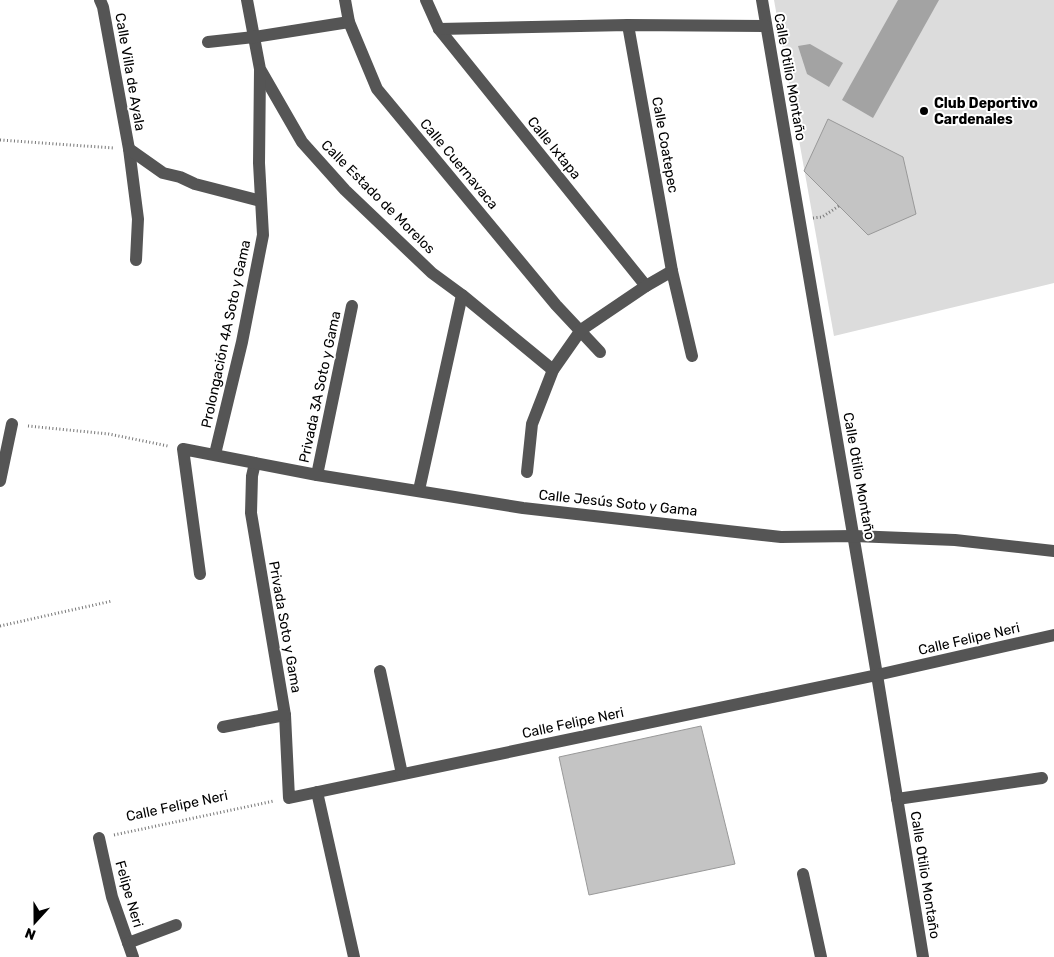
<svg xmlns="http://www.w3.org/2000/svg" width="1054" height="957" font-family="Rubik,sans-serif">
<rect width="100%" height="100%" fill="#fff"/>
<path fill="#dcdcdc" d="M774,0H1054V283L834,336Z"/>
<g fill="#a3a3a3">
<path d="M898,0H939L873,118L842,100Z"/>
<path d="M810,44L843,63L829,87L807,74L798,46Z"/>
</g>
<g fill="#c4c4c4" stroke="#999">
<path d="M828,119L903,157L916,214L868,235L804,171Z"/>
<path d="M701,726L735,864L589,895L559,757Z"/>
</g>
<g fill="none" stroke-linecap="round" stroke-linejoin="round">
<g stroke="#777" stroke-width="3" stroke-dasharray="1 2.5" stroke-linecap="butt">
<path d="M0,140L114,148"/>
<path d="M813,218L822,217L839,206"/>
<path d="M28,426L109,434L168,446"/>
<path d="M0,626L112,601"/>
<path d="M114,835L274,801"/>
</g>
<g stroke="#555" stroke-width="12">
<path d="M100,0L103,7L129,149L138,219L136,260"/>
<path d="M247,0L260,69L302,142L345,190L432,273L462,295L553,370"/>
<path d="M345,0L349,22L377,89L556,305L600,352"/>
<path d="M426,0L439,29L646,286"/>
<path d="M762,0L877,675L923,957"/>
<path d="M628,25L672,271L692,356"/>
<path d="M439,29L628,25L766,26"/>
<path d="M208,42L254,37L349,22"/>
<path d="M129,149L163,173L180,177L195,184L261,201"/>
<path d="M215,454L242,342L263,235L259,163L260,70"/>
<path d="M255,463L252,476L251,513L285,715L289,798L877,675L1054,635"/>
<path d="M527,472L532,424L553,370L581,330L646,286L672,271"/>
<path d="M317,475L352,306"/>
<path d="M0,481L12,424"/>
<path d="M419,490L462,295"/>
<path d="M200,574L183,449L317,475L523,508L781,537L854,536L955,540L1054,551"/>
<path d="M380,671L402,774"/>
<path d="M223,727L285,715"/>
<path d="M317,792L354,957"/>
<path d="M897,799L1042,778"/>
<path d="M99,838L112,897L133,957"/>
<path d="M803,874L821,957"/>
<path d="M128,943L176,925"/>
</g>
</g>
<circle fill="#000" stroke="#fff" stroke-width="2" cx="924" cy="111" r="5"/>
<g text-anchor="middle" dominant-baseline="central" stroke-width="4" stroke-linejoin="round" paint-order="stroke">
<g font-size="14" fill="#000" stroke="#fff">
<text transform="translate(130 72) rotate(80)">Calle Villa de Ayala</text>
<text transform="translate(790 77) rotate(80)">Calle Otilio Montaño</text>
<text transform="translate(665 145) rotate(80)">Calle Coatepec</text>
<text transform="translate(554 148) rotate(51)">Calle Ixtapa</text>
<text transform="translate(459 164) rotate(50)">Calle Cuernavaca</text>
<text transform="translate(378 197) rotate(45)">Calle Estado de Morelos</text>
<text transform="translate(226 334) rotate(-78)">Prolongación 4A Soto y Gama</text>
<text transform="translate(320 387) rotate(-78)">Privada 3A Soto y Gama</text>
<text transform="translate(859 476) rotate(80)">Calle Otilio Montaño</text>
<text transform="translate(618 503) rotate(6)">Calle Jesús Soto y Gama</text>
<text transform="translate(285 627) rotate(80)">Privada Soto y Gama</text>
<text transform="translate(969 639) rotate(-13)">Calle Felipe Neri</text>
<text transform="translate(573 723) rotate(-12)">Calle Felipe Neri</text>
<text transform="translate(177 806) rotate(-12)">Calle Felipe Neri</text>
<text transform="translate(925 875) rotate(81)">Calle Otilio Montaño</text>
<text transform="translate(129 894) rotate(74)">Felipe Neri</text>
</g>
<g font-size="14" font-weight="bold" fill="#000" stroke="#fff" text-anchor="start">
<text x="934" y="103">Club Deportivo<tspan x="934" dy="16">Cardenales</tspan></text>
</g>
</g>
<g transform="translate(35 922) rotate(201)" stroke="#ffffff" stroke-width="4" paint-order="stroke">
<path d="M0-4L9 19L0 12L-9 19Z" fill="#000000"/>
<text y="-8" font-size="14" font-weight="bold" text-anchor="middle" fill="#000000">N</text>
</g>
</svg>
